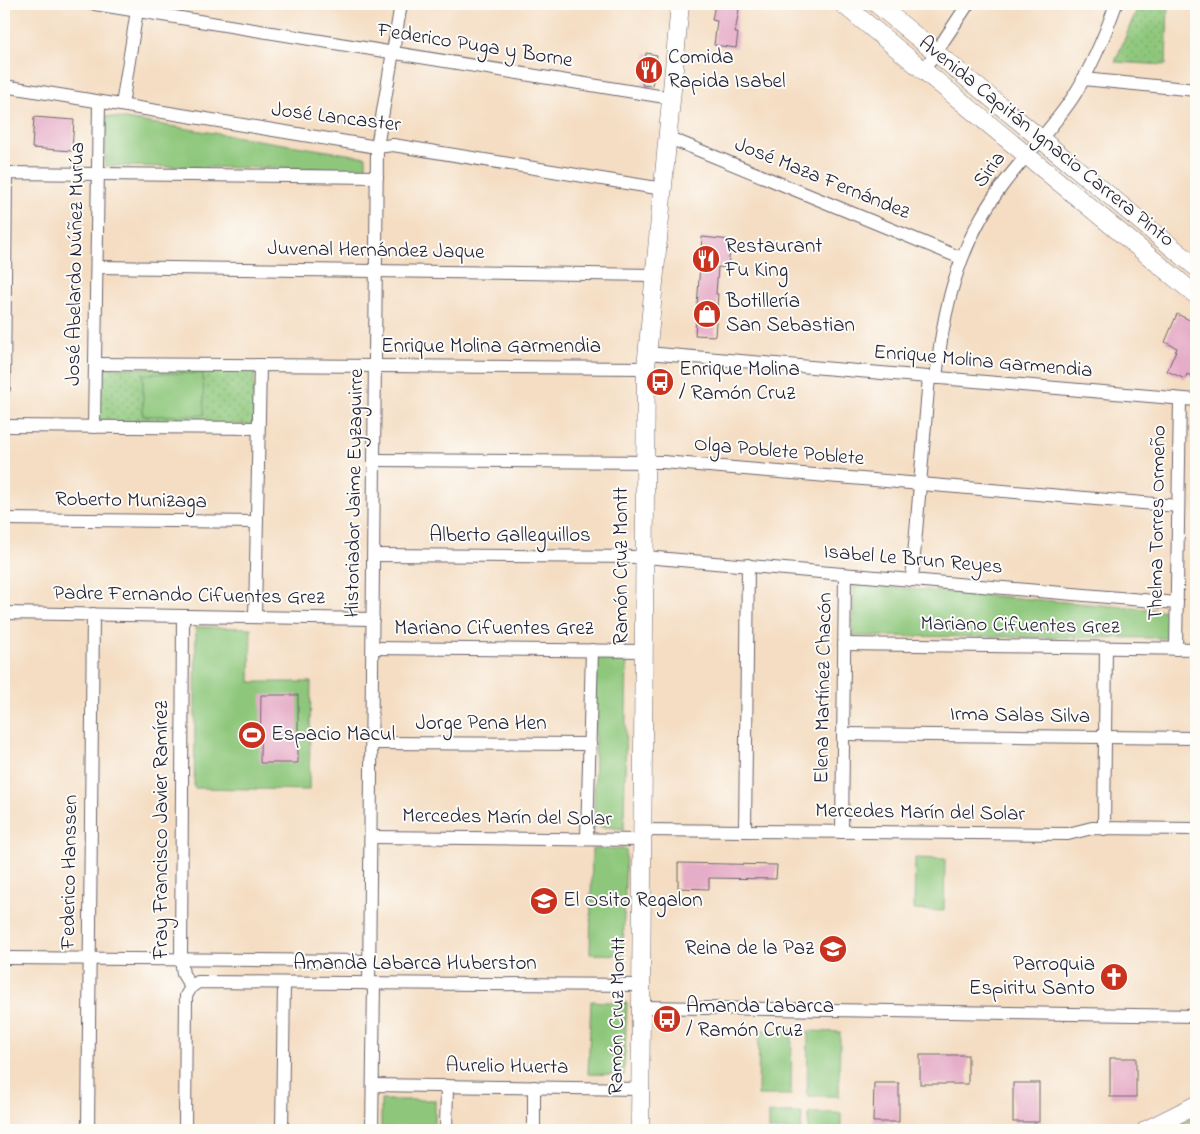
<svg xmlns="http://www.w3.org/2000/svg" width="1200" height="1134" font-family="'Indie Flower',sans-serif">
<defs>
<pattern id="grass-dots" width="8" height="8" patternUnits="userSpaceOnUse" patternTransform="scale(1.25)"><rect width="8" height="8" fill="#8ec77b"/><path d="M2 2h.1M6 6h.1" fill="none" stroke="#74a166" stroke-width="1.8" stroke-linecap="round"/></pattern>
</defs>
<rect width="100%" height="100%" fill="#fdfcf7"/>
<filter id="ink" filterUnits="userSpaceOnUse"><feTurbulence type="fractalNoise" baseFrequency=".02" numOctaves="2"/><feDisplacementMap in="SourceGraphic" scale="10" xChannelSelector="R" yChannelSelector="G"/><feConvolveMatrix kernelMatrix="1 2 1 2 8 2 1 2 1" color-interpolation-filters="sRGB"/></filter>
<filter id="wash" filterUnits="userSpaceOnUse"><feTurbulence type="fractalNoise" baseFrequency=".0096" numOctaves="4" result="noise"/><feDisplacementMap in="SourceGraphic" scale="20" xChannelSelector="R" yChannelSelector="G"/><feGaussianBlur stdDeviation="1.12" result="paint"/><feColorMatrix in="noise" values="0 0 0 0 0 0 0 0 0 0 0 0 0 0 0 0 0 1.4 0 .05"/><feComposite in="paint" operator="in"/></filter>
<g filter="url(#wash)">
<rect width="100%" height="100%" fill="#f4ddc2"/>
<g fill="url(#grass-dots)" stroke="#58745b">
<path d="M1139,4H1168L1166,65L1115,62Z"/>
<path d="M99,368H255L253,425L98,422Z"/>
<path d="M1196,1116V1130H1166Z"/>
</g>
<g fill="#8ec77b" stroke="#58745b">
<path d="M106,116L366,157V169L105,166Z"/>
<path d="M203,373L204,415L143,416V374Z"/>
<path d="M854,584L1170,611L1168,638L852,636Z"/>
<path d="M196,627L251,628L250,682H311L309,790L194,788Z"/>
<path d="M596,655L627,657L624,829L594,826Z"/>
<path d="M592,849H626L623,955L590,954Z"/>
<path d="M915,858L945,859L944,911L914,910Z"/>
<path d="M591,1001L627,1003L624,1075L588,1074Z"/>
<path d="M759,1030H792L791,1095H758Z"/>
<path d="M808,1031L840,1032L839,1096H807Z"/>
<rect x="381" y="1100" width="54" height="30"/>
<path d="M769,1113H802L801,1130H769Z"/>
<path d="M809,1113H841V1130H808Z"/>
</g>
<g id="blocks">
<g fill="#e6adc8">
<path d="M715,4H733L734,8L739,9L735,33H738L736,48L714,45L717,21L712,20Z"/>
<path d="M646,53L657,55L652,86L642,85Z"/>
<path d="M34,117L74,120L72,151L32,148Z"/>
<path d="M702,237L731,240L728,268L718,267L716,294H718L715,336L695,335Z"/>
<path d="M1177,314L1196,323V378L1187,374L1185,379L1167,371L1177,348L1165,342Z"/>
<path d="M261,695H298V763H260Z"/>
<path d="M678,863L777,865L776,879L709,878V889L678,888Z"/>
<rect x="920" y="1055" width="48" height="29"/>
<rect x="1110" y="1058" width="26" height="39"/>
<path d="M874,1083H899V1122H873Z"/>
<rect x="1013" y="1083" width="26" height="39"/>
</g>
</g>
</g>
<g filter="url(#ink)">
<use href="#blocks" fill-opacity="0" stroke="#6c636a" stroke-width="1"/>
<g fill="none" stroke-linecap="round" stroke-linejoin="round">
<defs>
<g id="street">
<path d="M95,4L671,98"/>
<path d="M924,70L968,4"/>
<path d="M1083,79L1196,90"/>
<path d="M4,86L377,147L393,145L663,189"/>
<path d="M122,105L138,4"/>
<path d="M667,137L961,258"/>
<path d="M97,267L655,275"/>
<path d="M647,353L1196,400"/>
<path d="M95,364L646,368"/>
<path d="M936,378C942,321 953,268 981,218C1006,172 1047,138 1075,94C1092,66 1105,35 1116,4"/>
<path d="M4,388L6,173L377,177"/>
<path d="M4,426L258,428"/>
<path d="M94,427L99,102"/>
<path d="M375,460L663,462L1178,506"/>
<path d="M4,519L257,522"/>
<path d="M374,555L645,557L1177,603"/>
<path d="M912,580L929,377"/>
<path d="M4,613L373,619"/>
<path d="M183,616L181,960L183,974L191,987"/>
<path d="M255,617L260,365"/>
<path d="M844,644L1196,649"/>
<path d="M373,648L644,651"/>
<path d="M1176,649L1180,399"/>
<path d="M843,734L1196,738"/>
<path d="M372,743L590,744"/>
<path d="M1104,829L1106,648"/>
<path d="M642,830L1068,834L1092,828L1196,829"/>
<path d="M745,831L748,565"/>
<path d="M842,832L845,575"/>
<path d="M371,837L642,840"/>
<path d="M587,839L592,650"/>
<path d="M4,958L370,961"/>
<path d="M369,984L377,147L401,4"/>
<path d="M641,1007L1196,1016"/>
<path d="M373,1085L640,1089"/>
<path d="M88,1130L93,614"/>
<path d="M185,1130L186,996L191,987L198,982L641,985"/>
<path d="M282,1130L284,983"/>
<path d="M372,1130L374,984"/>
<path d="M446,1130L447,1086"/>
<path d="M534,1130V1087"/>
</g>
<g id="secondary">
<path d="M843,4L1196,295"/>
<path d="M877,4L1196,267"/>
<path d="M640,1130L646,368L680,4"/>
<path d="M1146,1130L1196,1105"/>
</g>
</defs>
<use href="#street" stroke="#6c636a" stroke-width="14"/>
<use href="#secondary" stroke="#6c636a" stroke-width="19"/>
<use href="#street" stroke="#fff" stroke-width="12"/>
<use href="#secondary" stroke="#fff" stroke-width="18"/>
</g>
</g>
<defs>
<symbol id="restaurant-disc" viewBox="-11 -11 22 22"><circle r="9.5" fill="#c8321e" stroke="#fdfcf7"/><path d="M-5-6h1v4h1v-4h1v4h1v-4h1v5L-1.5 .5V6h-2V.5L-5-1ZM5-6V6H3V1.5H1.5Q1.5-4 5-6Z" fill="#fff"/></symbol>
<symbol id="shop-disc" viewBox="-11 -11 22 22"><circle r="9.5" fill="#c8321e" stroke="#fdfcf7"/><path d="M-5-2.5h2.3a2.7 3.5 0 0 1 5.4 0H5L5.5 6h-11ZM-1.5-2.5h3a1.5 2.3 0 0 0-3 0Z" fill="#fff"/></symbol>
<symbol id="bus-disc" viewBox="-11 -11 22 22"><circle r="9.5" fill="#c8321e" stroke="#fdfcf7"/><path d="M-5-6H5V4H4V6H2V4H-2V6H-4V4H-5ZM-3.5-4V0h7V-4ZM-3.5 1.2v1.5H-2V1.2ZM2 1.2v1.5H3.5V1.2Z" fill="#fff"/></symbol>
<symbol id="stadium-disc" viewBox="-11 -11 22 22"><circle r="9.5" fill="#c8321e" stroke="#fdfcf7"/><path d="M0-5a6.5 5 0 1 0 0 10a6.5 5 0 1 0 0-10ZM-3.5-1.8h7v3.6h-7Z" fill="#fff"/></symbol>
<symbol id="school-disc" viewBox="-11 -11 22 22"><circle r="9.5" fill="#c8321e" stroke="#fdfcf7"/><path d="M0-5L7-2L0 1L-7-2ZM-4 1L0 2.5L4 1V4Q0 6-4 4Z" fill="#fff"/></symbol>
<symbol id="church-disc" viewBox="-11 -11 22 22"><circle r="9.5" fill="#c8321e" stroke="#fdfcf7"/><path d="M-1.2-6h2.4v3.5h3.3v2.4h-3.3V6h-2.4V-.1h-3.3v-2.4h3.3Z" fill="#fff"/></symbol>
</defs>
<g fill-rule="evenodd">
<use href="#restaurant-disc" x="633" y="54" width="32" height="32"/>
<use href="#restaurant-disc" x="690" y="243" width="32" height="32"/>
<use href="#shop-disc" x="691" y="298" width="32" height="32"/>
<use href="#bus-disc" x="644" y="366" width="32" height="32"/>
<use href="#stadium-disc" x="236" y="719" width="32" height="32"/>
<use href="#school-disc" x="528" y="885" width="32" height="32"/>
<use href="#school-disc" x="817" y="933" width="32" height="32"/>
<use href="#church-disc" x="1098" y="961" width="32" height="32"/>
<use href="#bus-disc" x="651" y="1003" width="32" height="32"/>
</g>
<g text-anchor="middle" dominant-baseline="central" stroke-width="4" stroke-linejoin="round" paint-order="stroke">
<g font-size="21" fill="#22223b" stroke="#fdfcf7">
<text transform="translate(475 46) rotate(9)">Federico Puga y Borne</text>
<text transform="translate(336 118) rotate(7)">José Lancaster</text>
<text transform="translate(1046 142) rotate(39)">Avenida Capitán Ignacio Carrera Pinto</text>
<text transform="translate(990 170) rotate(-53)">Siria</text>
<text transform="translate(822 179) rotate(22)">José Maza Fernández</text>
<text transform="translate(376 251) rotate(1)">Juvenal Hernández Jaque</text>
<text transform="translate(76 264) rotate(-89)">José Abelardo Núñez Murúa</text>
<text x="491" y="347">Enrique Molina Garmendia</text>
<text transform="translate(983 362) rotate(5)">Enrique Molina Garmendia</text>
<text transform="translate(779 452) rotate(5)">Olga Poblete Poblete</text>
<text transform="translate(355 493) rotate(-89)">Historiador Jaime Eyzaguirre</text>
<text transform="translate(131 501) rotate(1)">Roberto Munizaga</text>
<text transform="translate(1158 523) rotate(-89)">Thelma Torres Ormeño</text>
<text x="510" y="536">Alberto Galleguillos</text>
<text transform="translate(913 560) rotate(5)">Isabel Le Brun Reyes</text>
<text transform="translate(622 566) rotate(-90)">Ramón Cruz Montt</text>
<text transform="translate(189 596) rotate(1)">Padre Fernando Cifuentes Grez</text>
<text transform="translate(1020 626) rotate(1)">Mariano Cifuentes Grez</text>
<text x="494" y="629">Mariano Cifuentes Grez</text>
<text transform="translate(824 688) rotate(-89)">Elena Martínez Chacón</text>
<text transform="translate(1020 716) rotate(1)">Irma Salas Silva</text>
<text x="481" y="724">Jorge Pena Hen</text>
<text transform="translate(920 813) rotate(1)">Mercedes Marín del Solar</text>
<text transform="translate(507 818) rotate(1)">Mercedes Marín del Solar</text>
<text transform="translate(162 830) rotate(-90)">Fray Francisco Javier Ramírez</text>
<text transform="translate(70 872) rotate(-89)">Federico Hanssen</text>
<text x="415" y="964">Amanda Labarca Huberston</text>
<text transform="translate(618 1016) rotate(-89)">Ramón Cruz Montt</text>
<text transform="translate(507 1067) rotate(1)">Aurelio Huerta</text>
</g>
<g font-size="21" fill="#22223b" stroke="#fdfcf7" text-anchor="start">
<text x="668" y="58">Comida<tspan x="668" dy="24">Rapida Isabel</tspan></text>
<text x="725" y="247">Restaurant<tspan x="725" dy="24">Fu King</tspan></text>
<text x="726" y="302">Botillería<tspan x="726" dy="24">San Sebastian</tspan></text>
<text x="679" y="370">Enrique Molina<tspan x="679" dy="24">/ Ramón Cruz</tspan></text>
<text x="271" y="735">Espacio Macul</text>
<text x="563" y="901">El Osito Regalon</text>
<text x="814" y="949" text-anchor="end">Reina de la Paz</text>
<text x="1095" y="965" text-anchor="end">Parroquia<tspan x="1095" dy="24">Espiritu Santo</tspan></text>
<text x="686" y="1007">Amanda Labarca<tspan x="686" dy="24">/ Ramón Cruz</tspan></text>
</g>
</g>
<rect width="1200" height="1134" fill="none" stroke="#fdfcf7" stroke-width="20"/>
</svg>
